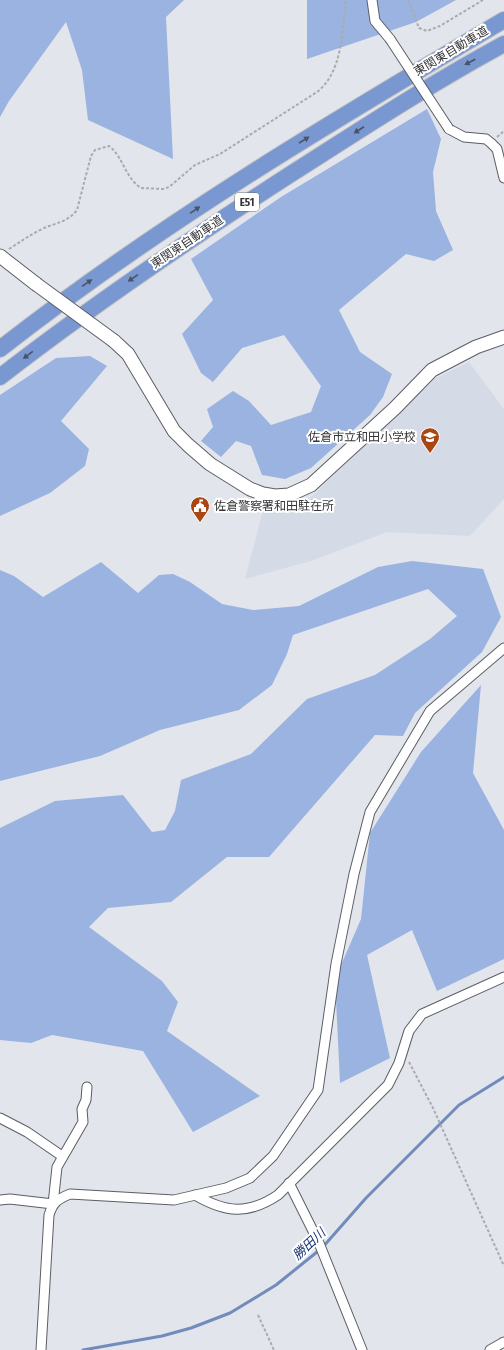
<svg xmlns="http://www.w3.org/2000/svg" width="504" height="1350" font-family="'Fira Sans Condensed','Noto Sans JP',sans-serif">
<rect width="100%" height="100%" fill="#e2e5eb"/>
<path fill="#d4dbe7" d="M469,362L504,409V499L470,536L387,532L311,561L245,579L264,506L309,499L434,379Z"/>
<g fill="#9bb3e0">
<path d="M0,0H184L166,17L173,159L88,120L82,70L66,22L9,101L0,117Z"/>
<path d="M307,0H456L416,22L307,59Z"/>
<path d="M427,109L441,139L433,172L436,211L453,250L434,261L406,254L339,310L360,352L392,374L383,397L370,415L311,468L285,479L262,475L251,446L236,441L221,457L201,441L213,427L207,409L233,391L249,401L271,425L311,412L321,386L284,335L242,348L213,382L201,373L182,334L213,300L191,259L281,197Z"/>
<path d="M90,356L107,366L61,421L89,449L85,466L50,493L0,516V395L56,358Z"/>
<path d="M412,561L483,569L501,617L482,652L415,713L403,736L375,735L269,857H227L171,902L108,908L89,927L162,981L178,1002L167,1031L260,1096L193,1132L143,1051L52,1035L31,1043L0,1040V828L55,801L123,795L152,832L165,830L175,811L181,780L251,754L307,699L375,675L430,639L457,616L428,589L293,635L287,654L272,685L239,710L160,730L100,756L0,781V570L14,576L43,597L101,562L138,593L159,575L173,574L190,582L222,604L253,610L299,606L378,567Z"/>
<path d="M481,685L473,773L504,830V959L437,991L412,930L367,955L390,1058L340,1083L335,979L361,919L370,833L421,752Z"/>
</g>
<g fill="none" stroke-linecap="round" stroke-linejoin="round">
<path stroke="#718bbd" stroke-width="3" d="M83,1350L162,1336L191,1328L230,1313L276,1285L322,1248L366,1198L459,1105L504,1077"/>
<defs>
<g id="street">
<path d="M372,0L375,21L390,39"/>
<path d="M449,129L464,137L486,139L491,143L497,149L504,178"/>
<path d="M0,1118L27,1132L62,1156"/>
<path d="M289,1183L319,1243L362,1350"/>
<path d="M195,1195C226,1213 248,1215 278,1195L388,1085L399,1063L409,1031L422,1014L504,977"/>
<path d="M0,1200L10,1199L53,1204L57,1167L83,1122L82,1109L86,1100L87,1087"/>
<path d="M41,1350L49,1215C53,1202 58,1199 70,1194L174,1200L226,1188L250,1178L273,1156L318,1090L336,964L354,874L370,812L430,711L504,648"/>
<path d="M490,1350L504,1342"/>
</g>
<g id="secondary">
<path d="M0,256L36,284"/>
<path d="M114,341L128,354L174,431L188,445L210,464L250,489L263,494L275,496L289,495L311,485L395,408L432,370L476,347L504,337"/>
</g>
<g id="highway">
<path d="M0,349C158,225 331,122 504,20"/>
<path d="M0,377C95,303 193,237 294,172C363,128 432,83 504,44"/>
</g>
</defs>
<use href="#street" stroke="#5b5e64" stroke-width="11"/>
<use href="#secondary" stroke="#5b5e64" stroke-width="15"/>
<use href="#highway" stroke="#c2c2c3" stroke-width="18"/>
<g stroke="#a9abb0" stroke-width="2" stroke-dasharray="3 2" stroke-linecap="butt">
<path d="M408,0L419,28L427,31L440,26L483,0"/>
<path d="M497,137L504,131"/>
<path d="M9,249C20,242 30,235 42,229C55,223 68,222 77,210L91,156L95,150L109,146C123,156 125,178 141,188L163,189L169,187L195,165L220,154L317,92C343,72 342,30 346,0"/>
<path d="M409,1062L433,1108L504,1266"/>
<path d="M258,1315L274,1350"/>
</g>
<use href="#street" stroke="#fff" stroke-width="9"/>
<use href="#secondary" stroke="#fff" stroke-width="13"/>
<use href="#highway" stroke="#7997d0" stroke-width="16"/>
<defs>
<path id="street-bridge" d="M390,39L449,129"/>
<path id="secondary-bridge" d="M36,284L114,341"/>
</defs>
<use href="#street-bridge" stroke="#5b5e64" stroke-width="11" stroke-linecap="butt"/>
<use href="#secondary-bridge" stroke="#5b5e64" stroke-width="15" stroke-linecap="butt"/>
<use href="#street-bridge" stroke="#fff" stroke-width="9"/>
<use href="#secondary-bridge" stroke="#fff" stroke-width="13"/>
</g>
<defs><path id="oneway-solid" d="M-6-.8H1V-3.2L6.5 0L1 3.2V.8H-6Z"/></defs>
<g fill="#495266">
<use href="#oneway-solid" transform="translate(470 62) rotate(152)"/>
<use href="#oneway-solid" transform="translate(359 130) rotate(147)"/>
<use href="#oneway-solid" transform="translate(304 140) rotate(-32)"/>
<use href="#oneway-solid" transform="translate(195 210) rotate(-34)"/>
<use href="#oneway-solid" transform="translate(133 278) rotate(145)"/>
<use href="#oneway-solid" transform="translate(87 283) rotate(-34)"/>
<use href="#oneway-solid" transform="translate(28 355) rotate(143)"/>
</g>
<defs>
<symbol id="school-pin" viewBox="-11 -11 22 30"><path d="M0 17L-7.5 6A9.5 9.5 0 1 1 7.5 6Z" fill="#aa4614" stroke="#fff"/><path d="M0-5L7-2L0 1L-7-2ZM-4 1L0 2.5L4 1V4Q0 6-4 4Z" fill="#fff"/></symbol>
<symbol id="civic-pin" viewBox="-11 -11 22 30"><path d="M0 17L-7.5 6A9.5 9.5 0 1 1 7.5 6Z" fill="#aa4614" stroke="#fff"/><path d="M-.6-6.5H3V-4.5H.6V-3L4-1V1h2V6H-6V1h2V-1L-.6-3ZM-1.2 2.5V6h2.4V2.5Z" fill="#fff"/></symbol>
</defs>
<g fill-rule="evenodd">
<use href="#school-pin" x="419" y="426" width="22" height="30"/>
<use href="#civic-pin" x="189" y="495" width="22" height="30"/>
</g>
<g text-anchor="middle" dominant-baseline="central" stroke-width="4" stroke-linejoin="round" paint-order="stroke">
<rect fill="#fff" stroke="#717274" stroke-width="1" x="235" y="193" width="24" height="18" rx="3"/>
<g font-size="11" font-weight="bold" fill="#343538">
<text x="247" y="202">E51</text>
</g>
<g font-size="12" fill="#343538" stroke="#fff">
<text transform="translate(451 51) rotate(-31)">東関東自動車道</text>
<text transform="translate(187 242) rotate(-34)">東関東自動車道</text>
</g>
<g font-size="12" fill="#343538" stroke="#fff" text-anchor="end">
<text x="416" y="437">佐倉市立和田小学校</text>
<text x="214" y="506" text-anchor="start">佐倉警察署和田駐在所</text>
</g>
<g font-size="13" font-style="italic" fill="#1a3775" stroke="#fff">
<text transform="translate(309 1244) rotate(-43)">勝田川</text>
</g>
</g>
</svg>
